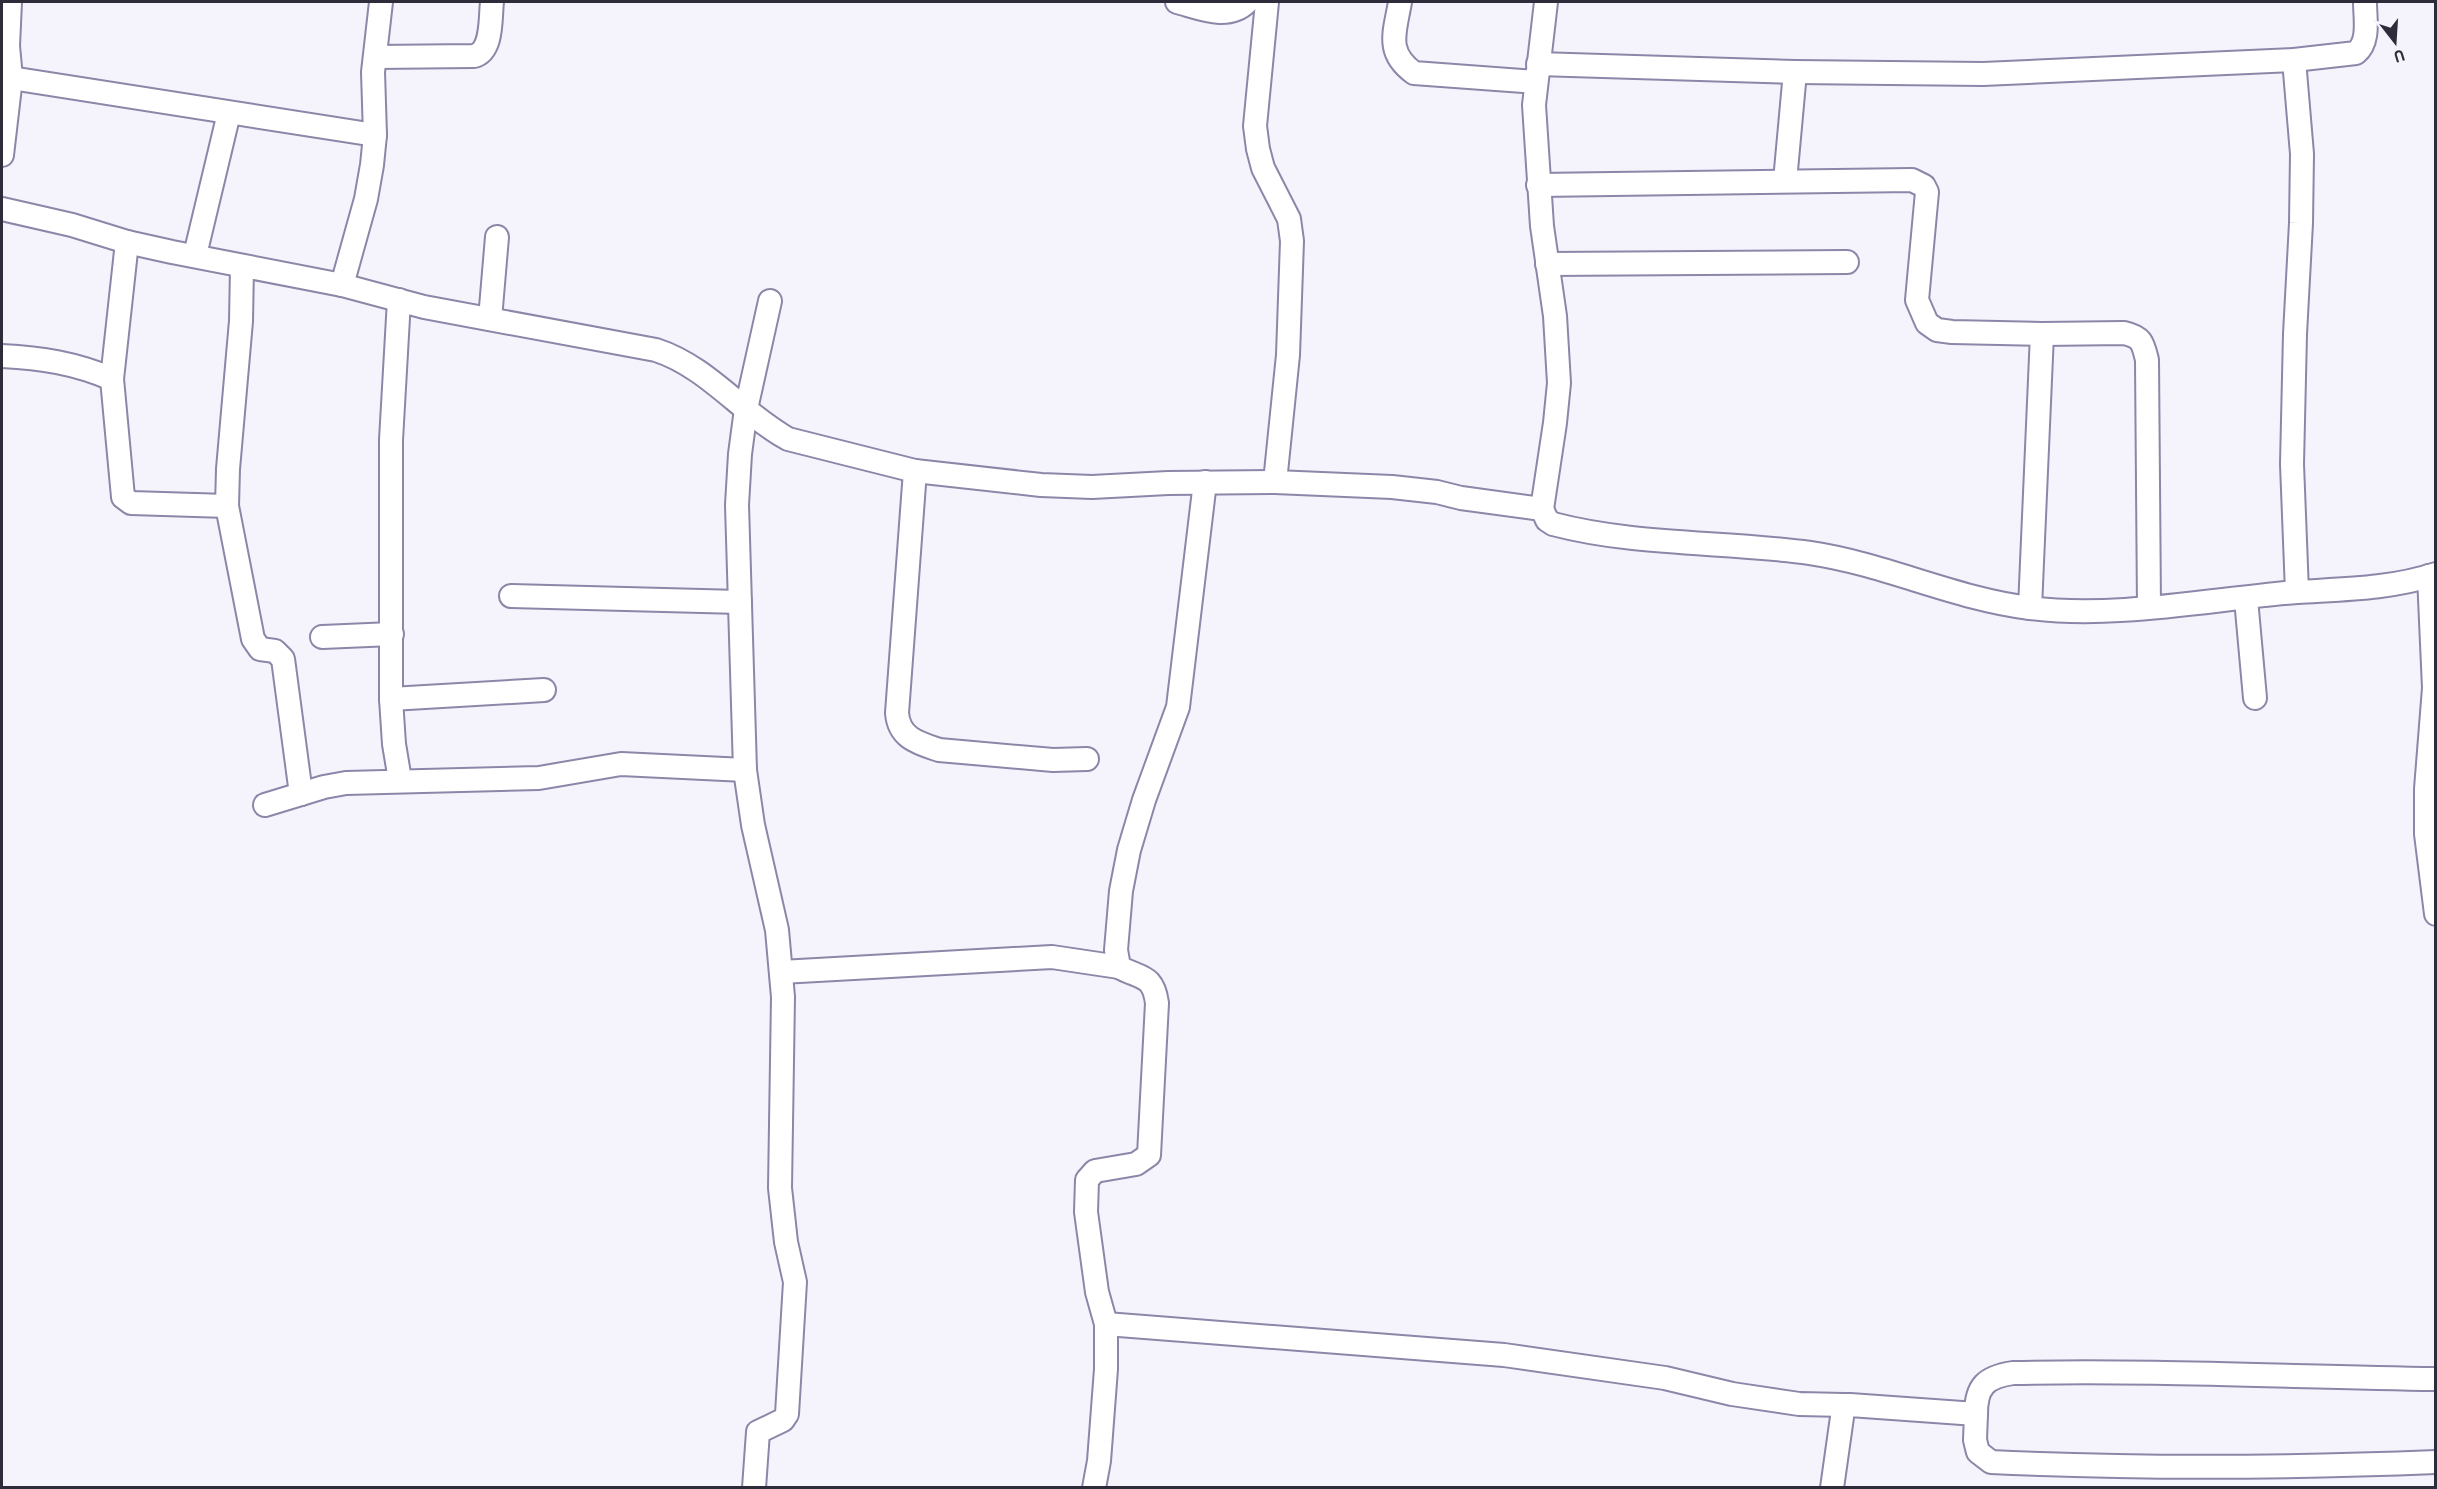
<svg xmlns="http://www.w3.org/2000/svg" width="2437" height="1489" font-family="'PT Sans',sans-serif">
<rect width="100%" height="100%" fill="#f5f4fc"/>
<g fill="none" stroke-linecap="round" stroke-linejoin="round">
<defs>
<g id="minor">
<path d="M1177,2C1200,8 1228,21 1247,2"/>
<path d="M1267,2L1255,126L1258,149L1263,168L1289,219L1292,241L1288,355L1275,482"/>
<path d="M1400,2C1395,32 1385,52 1414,73L1536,82"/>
<path d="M375,57L474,56C493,51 490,18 492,2"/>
<path d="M2294,60L2302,154L2301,223L2295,334L2292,464L2297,592"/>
<path d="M1538,64L1795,72L1983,74L2294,60L2356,53C2370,41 2365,19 2365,2"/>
<path d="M11,78L375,135"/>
<path d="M2,155L11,78L8,46L10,2"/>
<path d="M1785,181L1795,72"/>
<path d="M1538,185L1912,180L1924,186L1927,192L1917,300L1927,323L1937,330L1952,332L2042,334L2030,608"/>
<path d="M2,209L72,225L127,242L172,252L342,285L424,307L656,350C708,367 740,412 788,439L915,471L1041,485L1092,487L1168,483L1275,482L1392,487L1437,492L1461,498L1542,509L1547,520L1553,524C1637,546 1724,541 1810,553C1885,564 1955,599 2030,608C2114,619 2212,599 2297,592C2344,589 2390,589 2436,574"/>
<path d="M127,242L112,379L123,497L131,503L227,506"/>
<path d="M195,255L229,113"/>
<path d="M1547,264L1847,262"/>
<path d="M242,267L241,321L228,469L227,506L253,639L260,649L275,651L283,659L301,794"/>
<path d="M342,285L366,199L372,165L375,135L373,72L381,2"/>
<path d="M399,300L391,440V699L394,744L400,780"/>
<path d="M490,319L497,237"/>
<path d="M2042,334L2124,333C2142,337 2143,343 2147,360L2149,607"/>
<path d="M2,356C41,358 75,363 112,379"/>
<path d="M915,471L897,713C899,738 918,743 939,750L1053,760L1087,759"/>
<path d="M1542,509L1555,423L1559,383L1555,316L1542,226L1534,105L1546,2"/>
<path d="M2429,576L2434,688L2426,789V834L2436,914"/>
<path d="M511,596L740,602"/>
<path d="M2246,599L2255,698"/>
<path d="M322,637L392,634"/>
<path d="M391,699L544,690"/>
<path d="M265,805L324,787L346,783L539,778L621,764L745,770"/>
<path d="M781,972L1052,957L1119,967"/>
<path d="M1106,1324L1504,1355L1665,1378L1732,1394L1799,1404L1844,1405"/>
<path d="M1976,1414C1976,1386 1986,1377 2013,1373C2154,1370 2295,1377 2436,1379"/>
<path d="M754,1488L758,1432L783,1420L787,1414L795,1282L786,1242L780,1188L783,997L777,930L753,825L745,770L737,505L740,454L746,409L770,301"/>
<path d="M1094,1488L1099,1461L1106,1369V1324L1097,1292L1086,1212L1087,1180L1095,1171L1136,1164L1149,1155L1157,1003C1153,974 1141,979 1119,967L1116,950L1121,891L1129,850L1144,800L1178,707L1205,482"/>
<path d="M1832,1488L1843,1410L1844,1405H1850L1976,1414L1975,1440L1978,1452L1991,1462C2140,1469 2287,1468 2436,1462"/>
</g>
</defs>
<use href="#minor" stroke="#8a87a8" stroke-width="26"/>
<use href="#minor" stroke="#fff" stroke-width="22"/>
</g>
<rect width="2437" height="1489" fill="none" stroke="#2e2c3a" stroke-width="6"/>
<g transform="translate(2395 42) rotate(163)" stroke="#f5f4fc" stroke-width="4.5" paint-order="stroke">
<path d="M0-4.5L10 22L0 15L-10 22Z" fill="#2e2c3a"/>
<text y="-9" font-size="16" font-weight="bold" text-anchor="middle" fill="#2e2c3a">U</text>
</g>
</svg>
